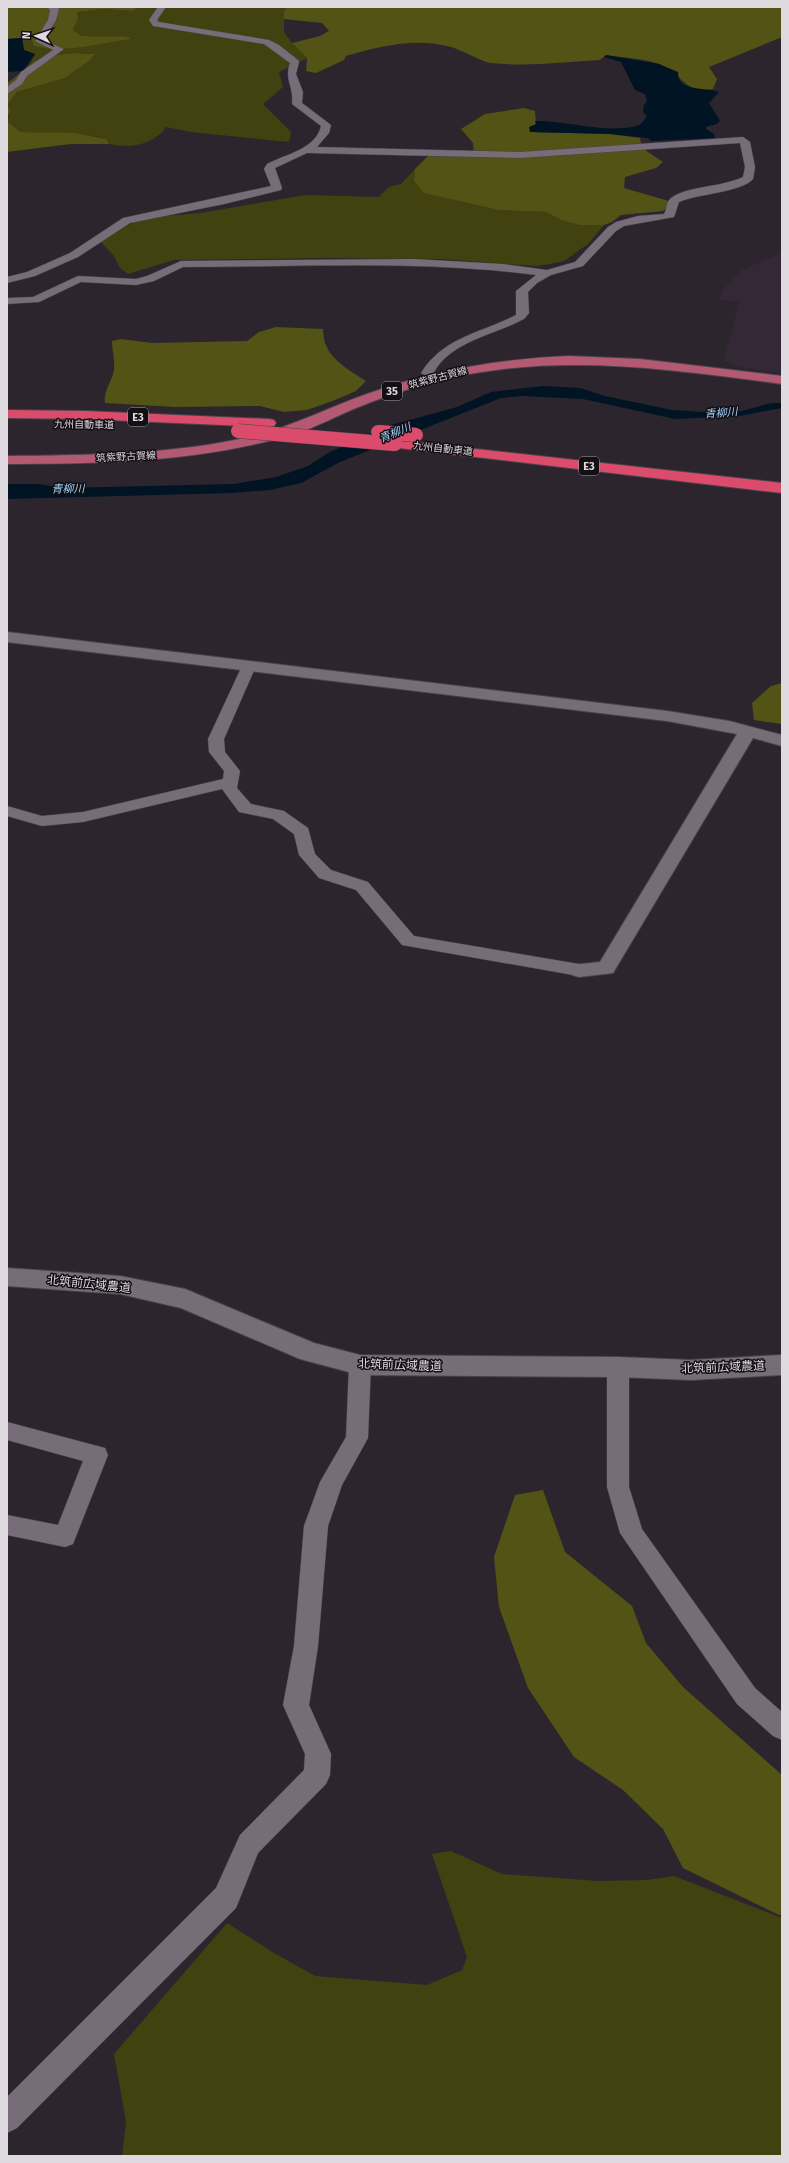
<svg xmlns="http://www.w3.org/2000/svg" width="789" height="2163" font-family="'Fira Sans','Noto Sans JP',sans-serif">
<rect width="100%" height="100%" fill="#2c252e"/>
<path fill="#342837" d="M782,253V373L740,367L724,360L739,302L720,300L723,290L740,271Z"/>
<g fill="#41420f">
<path d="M140,7H288L284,10V32L292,43L307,58L279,72L283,87L263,104L291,132L289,142L191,132L166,127C154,145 129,149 109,144L107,139C78,131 49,134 19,132L7,121L11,111L7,105L17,92L65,78L89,61L94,54C72,51 51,56 30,64L35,54L24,50L22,38L32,40L33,46C53,51 73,48 93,44L98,36H82L73,30L78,19L77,12L103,9L133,11Z"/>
<path d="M415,169L414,181L454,200L498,210L546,212L561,220L579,225H604L588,244L564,261L550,264L536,266L441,259L328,258L174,260L128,274L120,268L114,256L101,242L122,228L144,218L200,213L306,195L379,197L389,187L401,184Z"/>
<path d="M451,1851L502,1874L599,1881L647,1880L674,1876L782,1918V2156H122L126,2122L114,2054L227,1923L274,1953L315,1976L427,1985L462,1970L467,1957L432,1854Z"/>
</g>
<g fill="#525315">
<path d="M7,7H140L133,11L103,9L77,12L78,19L73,30L82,36L129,37L131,39C99,43 65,54 33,46L32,40L22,38L7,39Z"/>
<path d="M288,7H782V37L709,67L717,79L713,89C681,93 683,73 659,64C643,58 623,58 606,55L600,60C564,62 527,67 491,63C482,62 462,50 451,47C417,37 380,46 346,56L344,60L316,73L306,71L307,58L292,43L320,36L329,31L322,23L284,19V10Z"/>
<path d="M74,53L95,54L89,61L65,78L17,92L7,105L11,111L7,118V83C16,78 21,71 29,65C41,55 60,55 74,53Z"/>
<path d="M524,108L535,111L536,124L530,132L610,134L640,138L642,148L663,162L656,168L625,177L624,188L672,202L663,211L621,215L612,222L604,225H579L561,220L546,212L498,210L424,193L414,181L415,169L428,156L474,153L473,143L461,129L485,114Z"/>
<path d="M7,121L20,132L75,133L107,139L109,144H71L7,152Z"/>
<path d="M276,327L323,329C323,357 345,367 366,381L356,391L335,400L307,410L284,412L260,406L175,407L105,403C103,392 112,381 114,370C115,361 112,350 112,341L121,339L152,343L247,341L259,332Z"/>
<path d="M782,683V724L754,720L752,703L771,686Z"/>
<path d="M543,1490L565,1552L632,1606L646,1643L683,1687L782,1775V1914L779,1915L683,1868L663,1829L623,1790L574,1757L528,1688L499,1607L494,1557L515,1495Z"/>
</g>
<g fill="#011423">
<path d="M22,38L24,50L35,54L23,71L7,72V39Z"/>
<path d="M606,55L659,64L678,72C677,93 708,87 719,92L709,103L720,121L717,124L706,127V129L714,134L715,138L651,141L648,138L610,134L530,132L529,127L536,124L535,121C568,120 603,134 636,126C641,125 644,121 647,116L643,112L644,105L647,101L645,94L635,90L621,62L604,57Z"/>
<path d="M543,386L580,388L605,396L672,410L703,412L742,411L771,403H782V408L739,416L675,419L583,399L522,396L501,398L340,462L301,483L270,490L232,493L7,499V484H38L63,488L234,484L276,477L308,466L328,453L384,427L457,407L491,392Z"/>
</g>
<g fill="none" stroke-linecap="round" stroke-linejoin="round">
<defs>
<g id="minor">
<path d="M47,7H58L59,9L56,20L44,40L64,49L27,76L22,84L7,94V87L16,80L21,72L53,50L35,41L48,20L50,10Z"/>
<path d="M158,7H166L157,20L159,22L269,40L279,45L298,60L299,62L296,74L303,92L302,103L331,125L329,133L317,147L520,152L743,137L750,142L755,167L753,179C742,192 697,194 679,202L674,217L624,226L616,231L583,266L551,275L537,283L528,292L529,313L524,319C494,335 452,341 434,372L441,378L435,382L421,373C443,337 481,333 516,315V291L536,275C418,260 301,267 183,267L154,281L136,285L81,282L39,302L7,304V298L33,297L78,276L136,279L147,276L181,261L413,259L503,264L547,270L575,262L608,227L616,222L638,216L664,214C667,209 666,202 671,198C687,186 723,187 743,177L745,167L740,143L520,158L307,153L275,168L282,188L281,190L224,204L130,223L78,257L35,276L7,283V277L27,272L70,253L123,218L271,186L264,169L267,164C286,154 316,149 321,126L292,104C294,86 284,80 290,63L264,44L153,26L149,20Z"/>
<path d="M249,662L254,663L256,666L224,739L225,752L240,771L237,788L251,804L284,811L308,828L315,854L331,870L368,882L414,936L579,964L585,966L588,970L585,974L579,976L402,945L356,890L319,878L299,855L294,834L273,819L239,812L222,789L83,822L42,826L7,816V806L42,816L83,812L223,779L224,771L209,752L208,739L242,666L244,663Z"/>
<path d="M360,1356L368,1359L371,1365L368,1438L342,1485L328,1526L318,1646L309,1705L331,1754L330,1775L326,1784L258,1853L236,1908L17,2128L7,2133V2097L216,1888L240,1835L304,1770L305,1754L283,1705L294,1646L304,1526L320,1482L346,1437L349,1365L352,1359Z"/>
<path d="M618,1358L626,1361L629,1367V1487L642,1529L755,1688L782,1712V1740L773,1736L737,1704L620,1533L607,1487V1367L610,1361Z"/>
<path d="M7,1422L105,1448L108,1455L73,1544L65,1547L7,1535V1515L58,1525L83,1461L7,1440Z"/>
</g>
<g id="tertiary">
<path d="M7,632L667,711L729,721L782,735V746L753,738L613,973L579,977L572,975L569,970L572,965L600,962L737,734L667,721L7,642Z"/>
<path d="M7,1268L120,1276L185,1289L314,1343L360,1355L618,1357L691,1360L782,1355V1375L691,1380L618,1377L360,1375L300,1359L181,1308L120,1294L7,1286Z"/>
</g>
<path id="primary" d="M569,356L640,359L782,376V384C683,371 582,356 482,372C439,378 396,392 356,408C337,416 318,426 298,433C203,462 105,464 7,464V456C90,455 176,455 257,435C295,425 330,407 367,394C433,370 499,359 569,356Z"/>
<g id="motorway">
<path d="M7,410L85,411L269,419L274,420L276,423L274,426L269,427L85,419L7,418Z"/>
<path d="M395,440L782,483V493L390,447L388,444L390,441Z"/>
</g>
</defs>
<use href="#minor" stroke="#49434b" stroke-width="1"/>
<use href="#tertiary" stroke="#49434b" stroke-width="2"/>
<use href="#primary" stroke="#49434b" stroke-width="2"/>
<use href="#motorway" stroke="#49434b" stroke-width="2"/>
<use href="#minor" fill="#766d79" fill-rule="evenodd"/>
<use href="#tertiary" fill="#766d79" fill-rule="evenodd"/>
<use href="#primary" fill="#b35971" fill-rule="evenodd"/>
<use href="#motorway" fill="#db4c6c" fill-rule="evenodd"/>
<defs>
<g id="motorway-bridge">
<path d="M238,431L395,444"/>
<path d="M378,432L416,435"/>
</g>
</defs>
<use href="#motorway-bridge" stroke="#49434b" stroke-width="15" stroke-linecap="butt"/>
<use href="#motorway-bridge" stroke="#db4c6c" stroke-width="14"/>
</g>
<g text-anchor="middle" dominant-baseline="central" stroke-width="3" stroke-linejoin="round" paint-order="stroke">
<g font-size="10" fill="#dfdae0" stroke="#130f14">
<text transform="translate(438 378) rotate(-15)">筑紫野古賀線</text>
<text transform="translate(84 425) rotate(1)">九州自動車道</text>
<text transform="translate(443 449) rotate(6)">九州自動車道</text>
<text transform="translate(126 457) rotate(-3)">筑紫野古賀線</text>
</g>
<g fill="#130f14" stroke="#a29da3" stroke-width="1">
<rect x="382" y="382" width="20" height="18" rx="3"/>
<rect x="128" y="408" width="20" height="18" rx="3"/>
<rect x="579" y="457" width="20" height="18" rx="3"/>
</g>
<g font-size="11" font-weight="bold" fill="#dfdae0">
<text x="392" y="391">35</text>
<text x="138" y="417">E3</text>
<text x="589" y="466">E3</text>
</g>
<g font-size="11" font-style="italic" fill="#9fd3fc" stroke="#130f14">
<text transform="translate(721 413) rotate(-4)">青柳川</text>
<text transform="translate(395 433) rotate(-23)">青柳川</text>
<text transform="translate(68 489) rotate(-1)">青柳川</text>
</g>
<g font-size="12" fill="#dfdae0" stroke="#130f14">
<text transform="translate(89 1284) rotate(6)">北筑前広域農道</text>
<text transform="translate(400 1365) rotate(2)">北筑前広域農道</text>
<text transform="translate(723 1367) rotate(-2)">北筑前広域農道</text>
</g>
</g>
<rect width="789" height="2163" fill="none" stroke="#dfdae0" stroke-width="16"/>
<g transform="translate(36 36) rotate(273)" stroke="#130f14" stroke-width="3" paint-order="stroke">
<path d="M0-3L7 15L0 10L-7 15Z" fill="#dfdae0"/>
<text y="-6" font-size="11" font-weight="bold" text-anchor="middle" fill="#dfdae0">N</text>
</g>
</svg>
